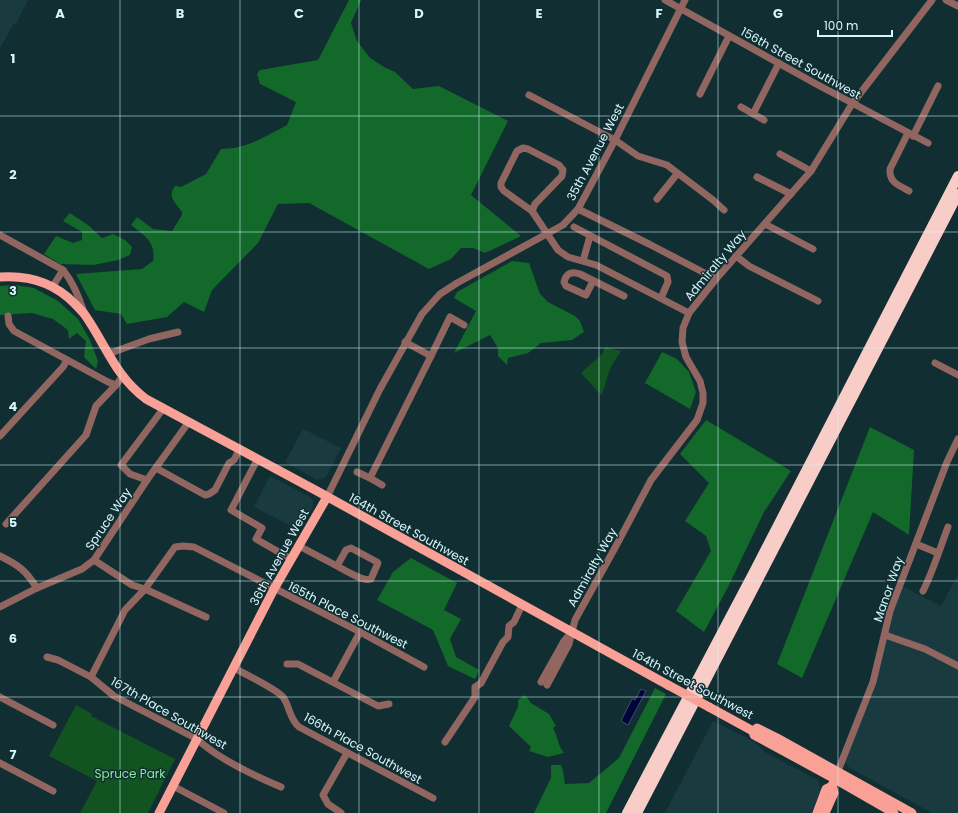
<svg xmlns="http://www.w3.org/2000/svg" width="958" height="813" font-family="Poppins,sans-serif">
<rect width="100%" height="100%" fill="#112e32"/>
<g fill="#193b3f">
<path d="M0,0H28L16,24L14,23L0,48Z"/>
<path d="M303,429L341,448L326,477L317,480L285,462Z"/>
<path d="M270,476L310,497L313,501V507L299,530L254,507Z"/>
<path d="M958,574V813H932L850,768L845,763L846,752L870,690L885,635L902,586L941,606Z"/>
<path d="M713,721L755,742L765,752L818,780L821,790L811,813H665Z"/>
</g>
<g fill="#115321">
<path d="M605,347L621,351C616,358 611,366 608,374C606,381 605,388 601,395L581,373L602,354Z"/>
<path d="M76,705L92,714L91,716L175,759L148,813H80L97,781L49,756Z"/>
</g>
<g fill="#126929">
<path d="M349,0H361L351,23L357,41L370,58L384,67L395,72L413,89L439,86L508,121L471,195L521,236L485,253L473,248H461L451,259L429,269L309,203L278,204L258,243L212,290L204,312L184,302L167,317L127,324L121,314L95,310L76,274L142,269L153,261C156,242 145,236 131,225L137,217L153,229L172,231L182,215V212C175,202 167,197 175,186L181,187L206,174L221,149C247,149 264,137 287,125L296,102L260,84L257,74L260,70L318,60Z"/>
<path d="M70,213L88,225L102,238L113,234L125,240L132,247L130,255L118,260L94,265L60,264L44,254L56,236L73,243L82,240V232L63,221Z"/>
<path d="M512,261L529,263L540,294L548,302L575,316L580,321L584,332L572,340L541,343L528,353L508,358L507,365L498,356V348L490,335L454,353L476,311L454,298L457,292Z"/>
<path d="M15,285L34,288L58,301L78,319L90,340L98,361L96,369L84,357L86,341L77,333L69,339L68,330L53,319L32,313L0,315V286Z"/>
<path d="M662,352L677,359L689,372L696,392L690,409L645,383Z"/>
<path d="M706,420L791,471L764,512L728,587L704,632L676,611L711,551L706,536L685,521L709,483L680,454Z"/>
<path d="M870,427L914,450L909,535L873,512L802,678L777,664Z"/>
<path d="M411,558L457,583L444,610L461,619L450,639L456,657L479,670L475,679L448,666L433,630L377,600L393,572Z"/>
<path d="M655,688L666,694L606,813H534L551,778V765H561L563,771L565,784L589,783L619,758Z"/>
<path d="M525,695L531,703L549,714L556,726L553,728C558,737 558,746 564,753L548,757L529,751L531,747L509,726L518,707V700Z"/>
</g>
<path fill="#020338" stroke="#424c73" d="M641,689L646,691L628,725L621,721L632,699L635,700Z"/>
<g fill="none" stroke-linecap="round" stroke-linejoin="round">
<g stroke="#916661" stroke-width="7">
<path d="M665,0L818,85L928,143"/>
<path d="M946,0L958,6"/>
<path d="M700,94L729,36"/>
<path d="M529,95L615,140L638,156L667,165L713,200L724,210"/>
<path d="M741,107L764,120"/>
<path d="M753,114L779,63"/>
<path d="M908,133L890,169C889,183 899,185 909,191"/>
<path d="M913,136L938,86"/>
<path d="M780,154L811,171"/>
<path d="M757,177L791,194"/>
<path d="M657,199L677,174"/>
<path d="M578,209L649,244L716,279"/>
<path d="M532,211L535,204L562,176L563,170L559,165L528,149L523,148L517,151L501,183V187L504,191L532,211L558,250L568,257L596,265L689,313"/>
<path d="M765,224L813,249"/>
<path d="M574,227L667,276L668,282L661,298"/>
<path d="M0,235L63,270C73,282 79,297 84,312"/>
<path d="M736,256L749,266L818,301"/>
<path d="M583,261L590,236"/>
<path d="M593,281L586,295L566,286L564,282C566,273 572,271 580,274L624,296"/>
<path d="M53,286L63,270"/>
<path d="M8,316L9,324L14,331L108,382L116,385L122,377"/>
<path d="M108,354L149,339L178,332"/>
<path d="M431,356L450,317L464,325"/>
<path d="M935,363L958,375"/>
<path d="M0,436L63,367L67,360"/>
<path d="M257,460L231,510L262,528L256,539L291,559"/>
<path d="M156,468L205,495L209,494L215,490L229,463L234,460L239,450"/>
<path d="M357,472L370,478"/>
<path d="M147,480L130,474L121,465L163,409"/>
<path d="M382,485L370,478L431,356L405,342"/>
<path d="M327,497L380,389L422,314L440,294L457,283L563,225L578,209L615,140L685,0"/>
<path d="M6,524L86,435L96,406L116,385"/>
<path d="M916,544L938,553"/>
<path d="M299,546L337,566C345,570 363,582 371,579L378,563L377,562L351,548L346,550L337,566"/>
<path d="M0,556C20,566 25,570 37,588"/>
<path d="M94,560L132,585L145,589L206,617"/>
<path d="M923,591C933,571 940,548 948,527"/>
<path d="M0,607L37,588L82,569L94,560L147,480L188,423"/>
<path d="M885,635L925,649L958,666"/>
<path d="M47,657L58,660L91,677L114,696L197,739C217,758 255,776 281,787"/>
<path d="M287,664H298L378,706L389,704"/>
<path d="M234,668C245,674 276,689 283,697C290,707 289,718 299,727L433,798"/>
<path d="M91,677L125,610L145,589L175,547L183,546L194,547L360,632L424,667"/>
<path d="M333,682L360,632"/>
<path d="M541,682L564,641L570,634"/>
<path d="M547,685L569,644L575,620L616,546L651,480L697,420L703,403V393L700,381L686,357L682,342L683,328L689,313L716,279L811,171L852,104L932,0"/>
<path d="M0,697L53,725"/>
<path d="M445,742L475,697V687L481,683L503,642L508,637L509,626L514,622L522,605"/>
<path d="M0,763L53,791"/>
<path d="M838,771L873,682L890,611L947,462L958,439"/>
<path d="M173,786L224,813"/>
<path d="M341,813L328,804L323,795L347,753"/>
</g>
<g stroke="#f9a196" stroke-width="9">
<path d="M0,277C29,275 54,282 75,304C78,307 82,311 85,315C106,345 115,376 146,399L317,491L668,685"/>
<path d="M709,707L751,730L753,731L757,728L777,738L912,813"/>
<path d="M753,731L754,735L835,779L894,813"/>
<path d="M159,813L274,589L327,497"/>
<path d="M817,813L826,789L832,786"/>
<path d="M825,813L834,793L832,786L837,774"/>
</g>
<g stroke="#f9cdc7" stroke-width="10">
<path d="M627,813L756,568L958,176"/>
<path d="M637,813L958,194"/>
</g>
<path stroke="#f9a196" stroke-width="9" d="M668,685L709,707"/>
</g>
<path fill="none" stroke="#d6f8fd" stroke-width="1" stroke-opacity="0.55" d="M120,0V813M240,0V813M359,0V813M479,0V813M599,0V813M718,0V813M838,0V813M0,116H958M0,232H958M0,348H958M0,465H958M0,581H958M0,697H958"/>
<g text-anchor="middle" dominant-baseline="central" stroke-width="3" stroke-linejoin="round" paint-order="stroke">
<g font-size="12" fill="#d6f8fd" stroke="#112e32">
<text transform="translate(801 63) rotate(29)">156th Street Southwest</text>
<text transform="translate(595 152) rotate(-62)">35th Avenue West</text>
<text transform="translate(715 265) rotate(-50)">Admiralty Way</text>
<text transform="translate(108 519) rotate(-56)">Spruce Way</text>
<text transform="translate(409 529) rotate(29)">164th Street Southwest</text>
<text transform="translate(279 557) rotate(-61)">36th Avenue West</text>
<text transform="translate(592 567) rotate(-61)">Admiralty Way</text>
<text transform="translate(888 589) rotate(-71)">Manor Way</text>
<text transform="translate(348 615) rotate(27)">165th Place Southwest</text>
<text transform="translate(693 684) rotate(28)">164th Street Southwest</text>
<text transform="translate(169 713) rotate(30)">167th Place Southwest</text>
<text transform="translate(363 748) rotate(29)">166th Place Southwest</text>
</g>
<g font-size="12" fill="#86ec94" stroke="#112e32">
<text x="130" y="773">Spruce Park</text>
</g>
</g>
<g font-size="13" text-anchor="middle" font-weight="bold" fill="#d6f8fd" stroke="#112e32" stroke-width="3" stroke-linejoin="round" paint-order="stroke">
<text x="60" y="18">A</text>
<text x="180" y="18">B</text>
<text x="299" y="18">C</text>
<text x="419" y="18">D</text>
<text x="539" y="18">E</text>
<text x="659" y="18">F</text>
<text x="778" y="18">G</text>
<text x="13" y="63">1</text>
<text x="13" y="179">2</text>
<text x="13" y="295">3</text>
<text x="13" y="411">4</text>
<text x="13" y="527">5</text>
<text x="13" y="643">6</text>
<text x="13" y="759">7</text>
</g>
<path d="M818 30v6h74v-6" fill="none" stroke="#d6f8fd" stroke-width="2"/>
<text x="824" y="30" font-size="12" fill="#d6f8fd" stroke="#112e32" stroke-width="3" paint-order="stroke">100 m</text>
</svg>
